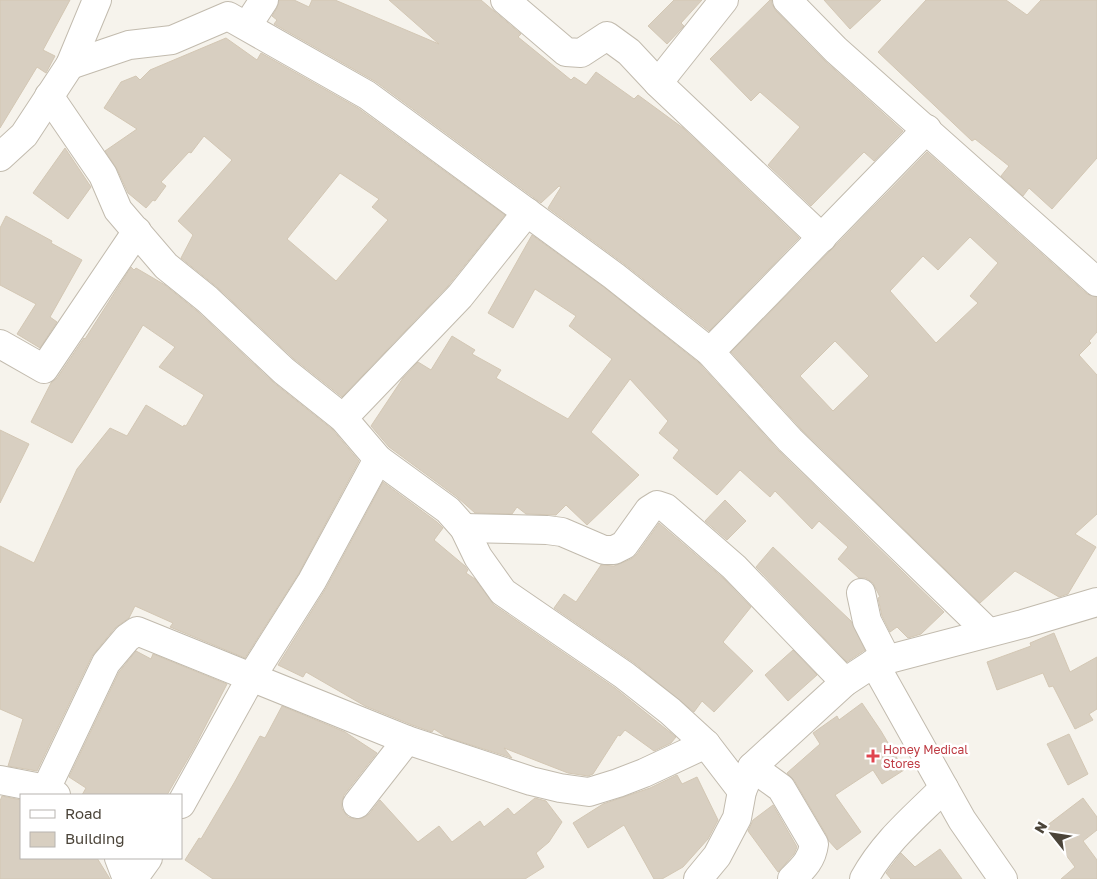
<svg xmlns="http://www.w3.org/2000/svg" width="1097" height="879" font-family="'Golos Text',sans-serif">
<rect width="100%" height="100%" fill="#f6f3ec"/>
<g fill="#d8cfc1" stroke="#d3c7b4" fill-rule="evenodd">
<path d="M0,0H70L43,50L55,56L46,73L37,67L0,128Z"/>
<path d="M279,0H294L309,7L312,0H335L439,44L389,0H481L521,34L518,37L571,80L574,77L586,85L596,72L634,99L638,95L683,128L799,238L709,331L624,264L548,208L561,187L559,186L541,203L376,82L274,24L277,20L272,16L277,8Z"/>
<path d="M674,0H702L681,23L684,26L667,44L648,26Z"/>
<path d="M770,0H772V4L776,11L825,61L903,131L874,161L864,152L811,206L768,165L800,127L760,92L751,101L710,59Z"/>
<path d="M824,0H881L850,29Z"/>
<path d="M926,0H1006L1027,15L1041,0H1097V158L1052,209L1029,188L1023,196L1001,176L1009,166L975,139L972,141L878,52Z"/>
<path d="M226,38L257,60L261,53L358,108L505,215L448,286L342,397L294,359L218,288L181,258L193,235L178,221L232,160L204,136L191,153L189,152L161,182L166,186L155,201L153,200L146,208L128,193L117,169L105,151L137,129L104,108L121,82L136,76L140,80L150,70ZM340,173L379,199L372,207L388,220L336,281L287,239Z"/>
<path d="M65,148L91,187L68,219L33,193Z"/>
<path d="M927,152L1087,294L1097,297V332L1089,341L1091,343L1079,355L1097,375V514L1075,534L1096,547L1068,594L1059,597L1015,571L980,603L801,429L731,352ZM970,237L998,263L970,296L978,303L936,343L890,291L923,256L938,270ZM835,341L869,376L833,411L800,376Z"/>
<path d="M6,216L52,241L51,243L82,260L50,317L57,322L40,348L17,334L36,304L0,285V228Z"/>
<path d="M532,235L605,288L699,363L779,451L944,612L921,634L908,638L897,627L890,632L882,616L878,598L880,597L873,583L866,578H859L838,559L848,547L819,521L812,529L775,491L770,497L740,470L717,495L673,458L679,450L659,433L668,421L630,379L591,432L639,475L587,525L566,505L556,515L526,514L517,507L512,514L475,513L457,497L389,447L371,426L403,378L418,362L431,370L452,336L475,350L472,354L501,370L496,378L568,419L612,359L569,326L576,316L535,289L513,328L488,313Z"/>
<path d="M131,267L134,270L136,268L165,285L197,311L273,382L332,429L359,461L299,573L245,658L170,627L173,623L135,606L129,618L115,628L92,656L37,771L8,766L23,719L0,709V546L34,563L77,469L110,428L127,436L146,405L183,427L184,425L186,426L204,395L159,367L175,347L143,325L72,443L31,422L51,383L57,378L84,338L85,339Z"/>
<path d="M0,430L29,444L0,503Z"/>
<path d="M383,482L437,522L443,528L434,540L465,566L468,570L466,573L475,579L494,605L615,688L676,737L671,743L654,751L625,730L620,736L618,735L593,774L588,776L568,773L504,748L512,758L446,737L434,729L432,732L412,725L365,706L306,672L303,677L278,665L326,588Z"/>
<path d="M725,500L746,521L727,540L705,521Z"/>
<path d="M659,523L723,578L751,607L723,642L753,671L714,712L702,701L694,712L634,663L554,608L564,594L576,602L601,565L614,566L631,559L637,554Z"/>
<path d="M773,547L851,621L865,650L847,662L756,567Z"/>
<path d="M1054,633L1070,672L1097,657V709L1089,714L1093,720L1075,729L1053,686L1049,687L1043,673L997,690L987,662L1031,646L1030,643Z"/>
<path d="M793,650L817,675L788,701L765,675Z"/>
<path d="M136,651L151,659L153,654L227,684L194,748L167,795H82L86,788L69,777L119,672Z"/>
<path d="M862,703L881,731L904,770L882,784L873,770L835,795L861,832L837,850L828,840L827,836L794,780L787,773L820,744L813,733L837,716L839,720Z"/>
<path d="M282,706L345,732L377,753L344,795L342,802V809L348,817L355,819L363,818L369,814L380,800L418,842L439,826L452,842L480,821L484,827L508,808L514,815L535,798L546,801L562,822L549,842L536,853L544,867L525,879H213L185,860L199,838L201,839L234,783L260,736L265,738Z"/>
<path d="M1069,734L1088,774L1068,785L1047,744Z"/>
<path d="M677,775L682,784L697,777L718,820L708,839L683,867L662,879H654L624,825L588,848L573,823L603,804L650,788Z"/>
<path d="M2,796L21,800V858H97L110,879H0V801Z"/>
<path d="M1083,798L1097,817V830L1083,841L1097,860V879H1061L1075,867L1045,827Z"/>
<path d="M773,805L797,847L794,854L778,872L748,831L753,820Z"/>
<path d="M940,849L962,879H891L886,873L901,853L915,867Z"/>
</g>
<g fill="none" stroke-linecap="round" stroke-linejoin="round">
<defs>
<g id="minor">
<path d="M505,0L566,52L581,53L607,36L629,52L658,83"/>
<path d="M724,0L658,83L822,238"/>
<path d="M787,0L836,50L1097,282"/>
<path d="M247,26L264,0"/>
<path d="M70,65L129,45L172,40L228,16L367,95L614,276L710,352L790,440L988,632"/>
<path d="M49,96L103,175L118,210L166,266L207,299L284,371L343,418L378,459L448,510L464,528L478,557L503,592L624,675L670,711L706,744L742,791"/>
<path d="M0,157L24,135L70,65L97,0"/>
<path d="M0,344L44,369L137,231"/>
<path d="M710,352L927,129"/>
<path d="M343,418L460,296L527,212"/>
<path d="M464,528L547,530L562,532L604,550H614L624,545L649,510L657,505L666,508L734,567L845,682"/>
<path d="M861,593L867,621L887,660"/>
<path d="M874,663L962,820L1003,879"/>
<path d="M752,767L781,788L814,844C812,860 803,868 792,879"/>
<path d="M0,780L46,789L56,795"/>
<path d="M46,789L106,663L127,638L137,631L407,740L531,781L560,788L589,792L618,783L644,773L706,744"/>
<path d="M181,804L252,676L312,581L378,459"/>
<path d="M357,804L407,740"/>
<path d="M119,858L127,879"/>
<path d="M133,879L148,858"/>
<path d="M698,879L717,856L737,818L742,791L752,767L845,682L874,663L1023,624L1097,602"/>
<path d="M864,879C884,842 915,817 944,788"/>
</g>
</defs>
<use href="#minor" stroke="#c2bbae" stroke-width="30"/>
<use href="#minor" stroke="#fff" stroke-width="28"/>
</g>
<path fill="#e0444e" stroke="#fff" stroke-width="2" d="M870.5 748.5h5v5h5v5h-5v5h-5v-5h-5v-5h5z"/>
<g text-anchor="middle" dominant-baseline="central" stroke-width="5" stroke-linejoin="round" paint-order="stroke">
<g font-size="12" fill="#be3a42" stroke="#fff" text-anchor="start">
<text x="883" y="749">Honey Medical<tspan x="883" dy="14">Stores</tspan></text>
</g>
</g>
<rect x="20" y="794" width="162" height="65" fill="#ffffff" stroke="#b7b4b0"/>
<rect x="30" y="810" width="25" height="8" fill="#ffffff" stroke="#b7b4b0"/>
<text x="65" y="819" font-size="15" fill="#4b4439">Road</text>
<rect x="30" y="832" width="25" height="15" fill="#d8cfc1" stroke="#b7b4b0"/>
<text x="65" y="844" font-size="15" fill="#4b4439">Building</text>
<g transform="translate(1052 834) rotate(300)" stroke="#ffffff" stroke-width="4" paint-order="stroke">
<path d="M0-4L9 19L0 12L-9 19Z" fill="#4b4439"/>
<text y="-8" font-size="14" font-weight="bold" text-anchor="middle" fill="#4b4439">N</text>
</g>
</svg>
